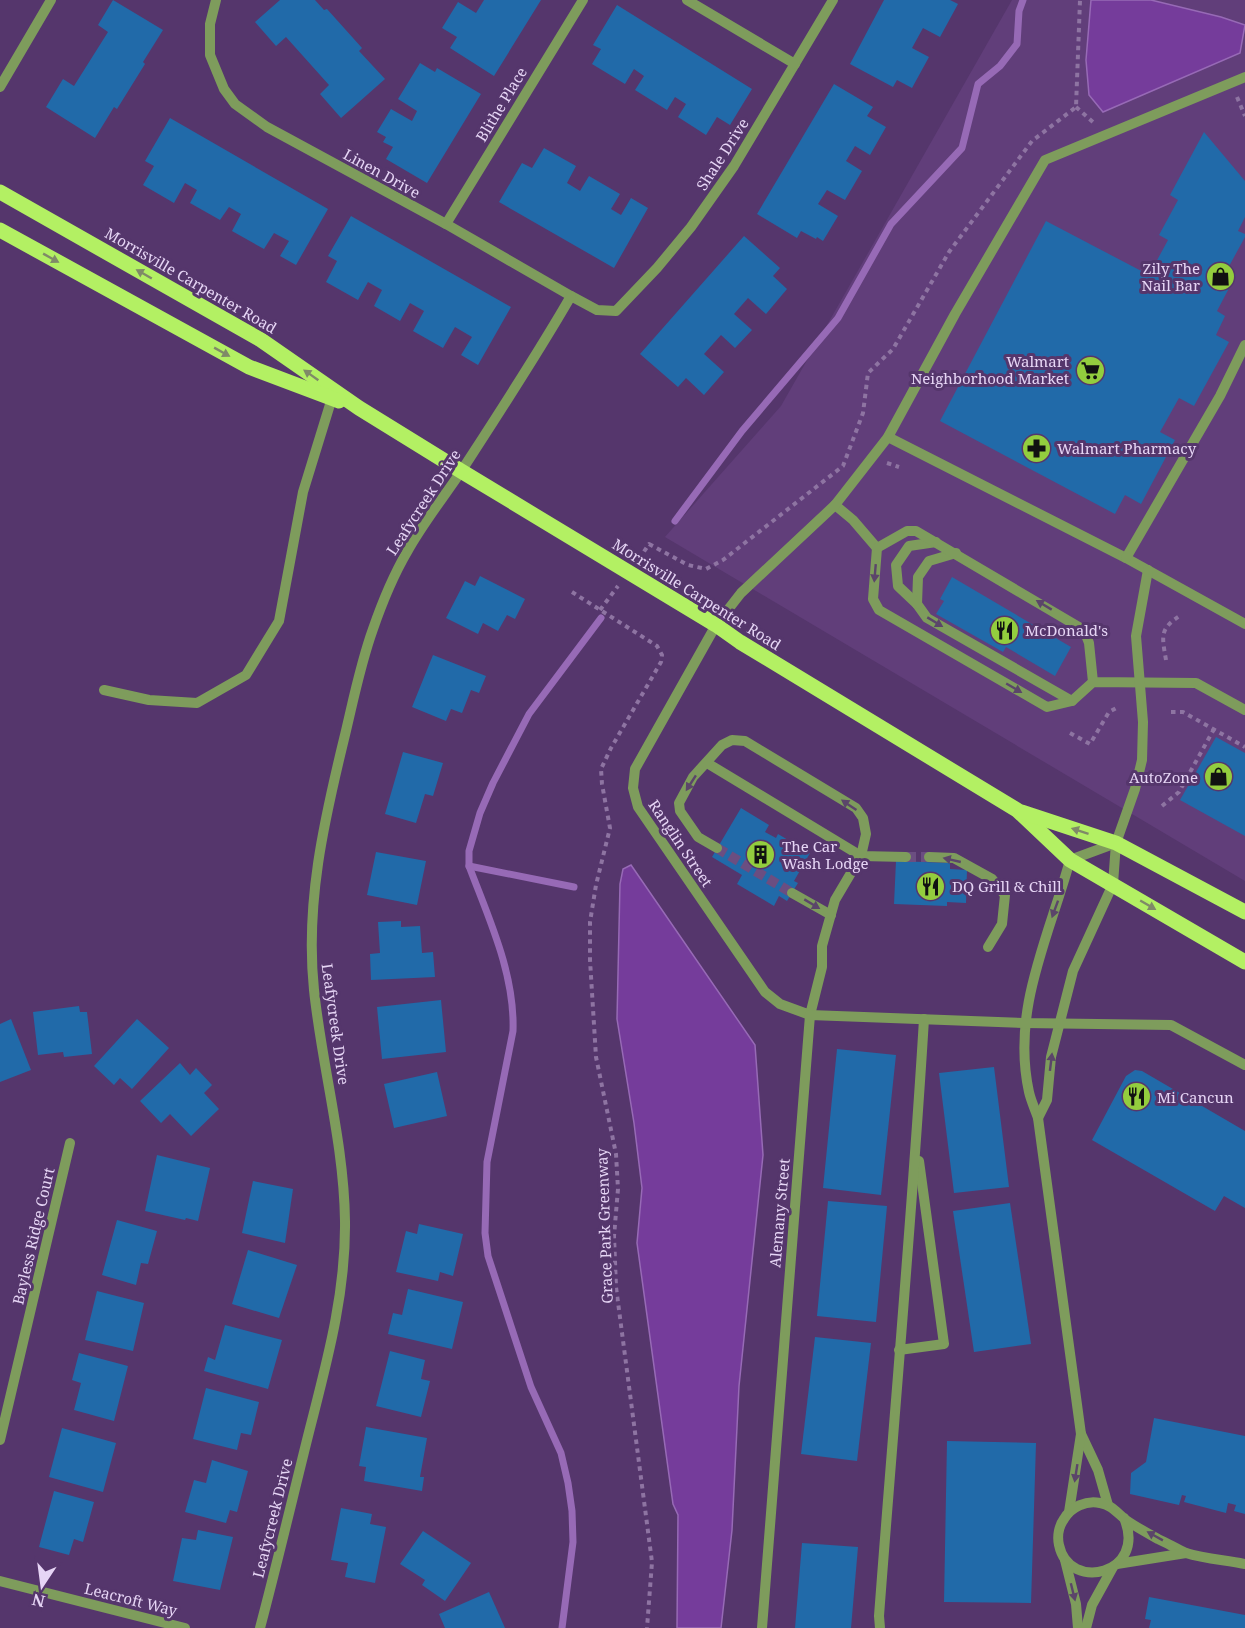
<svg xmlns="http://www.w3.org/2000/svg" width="1245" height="1628" font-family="'Noto Serif',serif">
<rect width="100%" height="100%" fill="#55366c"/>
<path fill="#613e7a" d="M1012,0H1245V881L665,537L781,406Z"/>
<g fill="#753c9b" stroke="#976ab6" stroke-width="1.5">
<path d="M1091,0H1151L1221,17L1245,25L1240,53L1103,112L1089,95L1086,60Z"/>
<path d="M631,865L755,1045L763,1155L739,1386L732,1530L721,1628H677L678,1515L673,1504L637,1243L642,1188L634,1123L617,1019L620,884L623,869Z"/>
</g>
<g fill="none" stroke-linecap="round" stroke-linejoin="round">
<g stroke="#976ab6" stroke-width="7">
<path d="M675,521L742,431L838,318L891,224L962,148L978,84L1000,66L1017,44L1019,11L1023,0"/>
<path d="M469,866L574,887"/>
<path d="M562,1628L573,1542L572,1511L568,1483L561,1453L531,1387L488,1256L485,1233L487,1162L513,1031C515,974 489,919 469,866V851L480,813L493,783L529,714L601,618"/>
</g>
</g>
<g fill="#216aa9">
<path d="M113,0L163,30L143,62L145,64L117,109L114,107L95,138L46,107L63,79L74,86L108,32L98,25Z"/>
<path d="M280,0H315L324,10L327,9L362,48L359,51L385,79L341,118L320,94L329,85L286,37L276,46L255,22Z"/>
<path d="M484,0H541L494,76L450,48L457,37L442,28L458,2L476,13Z"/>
<path d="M884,0H950L958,4L940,37L923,28L912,48L929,57L912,88L897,80L893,87L850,64Z"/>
<path d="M617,5L752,89L730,125L717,117L706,135L678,117L686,104L675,97L667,110L635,90L644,76L634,69L625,84L592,64L601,49L593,45Z"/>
<path d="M420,63L435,72L437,68L481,94L427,183L386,159L393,147L383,142L386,137L377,132L391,109L412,121L417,111L398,99Z"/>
<path d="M834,84L873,107L867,116L886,127L870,155L855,146L846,161L862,171L845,200L827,190L818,204L838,216L823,241L817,237L816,239L801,231L797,238L757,214Z"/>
<path d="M170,118L328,209L296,265L280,256L289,241L274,233L264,249L232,231L241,214L229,207L220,220L190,203L197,190L185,183L174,203L143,185L154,166L145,161Z"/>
<path d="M1204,132L1245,181V217L1238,231L1245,234V237L1227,270L1236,275L1217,311L1225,316L1216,335L1229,342L1194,406L1179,398L1160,432L1175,440L1141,504L1125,495L1115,514L940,421L1046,221L1149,275L1168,240L1159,235L1178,200L1170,195Z"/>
<path d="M544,148L576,166L567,183L580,191L589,176L620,194L611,209L621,215L631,198L648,208L614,268L499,202L522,163L532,168Z"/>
<path d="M351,216L511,307L478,365L461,355L472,337L455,327L443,348L413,331L424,311L410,303L400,321L374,306L382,290L368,282L358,300L326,282L337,261L328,256Z"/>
<path d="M744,236L780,268L773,276L787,289L766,314L748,298L734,314L752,330L735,348L721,335L704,354L724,372L704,395L686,378L678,387L640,354Z"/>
<path d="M480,576L525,599L515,619L507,615L498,631L483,623L478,634L446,618L465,581L475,586Z"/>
<path d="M952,577L1071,647L1055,676L1006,647L1003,652L936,614L944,601L940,599Z"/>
<path d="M433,655L486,676L479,693L471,690L462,713L451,709L446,721L412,707Z"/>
<path d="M1216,737L1245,753V836L1180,800Z"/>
<path d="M403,752L443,763L433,796L425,794L416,823L385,814Z"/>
<path d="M741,808L769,825L765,832L776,838L778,834L810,853L794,881L798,883L787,901L779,896L774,906L737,884L742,875L712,857Z"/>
<path d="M376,852L426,861L417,905L367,895Z"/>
<path d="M896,861L950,863V869L967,870L966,903L947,902V906L894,904Z"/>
<path d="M401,921V927L420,926L422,953L433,952L435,977L371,980L370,954L380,953L378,922Z"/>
<path d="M441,1000L446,1052L382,1059L377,1007Z"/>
<path d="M79,1006L80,1012H87L92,1054L64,1057L63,1052L38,1055L33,1012Z"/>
<path d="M11,1019L31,1070L0,1082V1024Z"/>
<path d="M137,1019L169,1048L132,1089L120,1078L114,1085L94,1066Z"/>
<path d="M837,1049L896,1055L881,1195L823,1188Z"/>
<path d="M180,1063L190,1075L196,1068L212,1085L204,1093L219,1109L191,1136L170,1114L161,1123L140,1101Z"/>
<path d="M994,1067L1009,1187L954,1193L939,1073Z"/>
<path d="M1135,1070L1142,1071L1245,1131V1208L1224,1196L1215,1211L1092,1140L1126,1076Z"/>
<path d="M437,1072L447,1116L394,1128L384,1084Z"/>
<path d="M157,1155L210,1168L198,1221L186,1218L185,1220L145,1211Z"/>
<path d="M253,1181L293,1189L285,1243L242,1233Z"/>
<path d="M828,1201L887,1206L876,1322L817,1316Z"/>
<path d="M1010,1203L1031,1344L974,1352L953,1211Z"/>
<path d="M117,1220L157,1231L148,1264L141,1263L136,1285L102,1275Z"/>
<path d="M419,1224L463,1234L453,1276L440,1272L438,1281L396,1272L406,1231L417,1234Z"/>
<path d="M248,1250L297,1265L279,1318L232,1304Z"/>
<path d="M408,1289L463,1302L452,1349L388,1334L393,1313L402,1315Z"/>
<path d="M97,1291L144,1303L133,1351L85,1340Z"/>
<path d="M225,1325L282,1340L268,1389L204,1371L208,1357L215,1360Z"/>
<path d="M815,1337L871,1343L857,1461L801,1454Z"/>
<path d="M390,1351L425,1360L421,1379L430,1381L421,1417L376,1406Z"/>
<path d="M79,1353L128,1366L114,1421L74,1410L81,1383L72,1380Z"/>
<path d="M206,1388L259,1402L251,1435L241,1433L237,1450L193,1439Z"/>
<path d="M1154,1418L1245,1436V1514L1234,1511L1236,1505L1228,1503L1226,1513L1184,1502L1186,1496L1182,1495L1179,1505L1130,1494L1131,1473L1146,1462Z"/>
<path d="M366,1427L427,1438L420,1477H424L422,1491L364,1481L366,1467L359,1466Z"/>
<path d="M62,1428L116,1443L103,1492L49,1477Z"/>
<path d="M947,1441L1036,1443L1031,1603L944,1602Z"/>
<path d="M212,1460L248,1471L237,1512L230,1510L226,1523L185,1512L194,1480L206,1483Z"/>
<path d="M54,1491L94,1502L83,1542L74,1539L69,1555L39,1547Z"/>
<path d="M341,1508L372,1514L370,1524L386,1527L375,1583L345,1577L348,1563L331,1560Z"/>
<path d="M198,1530L233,1537L220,1590L173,1581L182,1538L196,1540Z"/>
<path d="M423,1531L471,1563L445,1601L422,1585L425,1580L400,1564Z"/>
<path d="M802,1543L858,1547L851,1628H795Z"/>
<path d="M489,1592L505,1628H445L439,1614Z"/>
<path d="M1149,1597L1245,1615V1628H1149L1151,1620L1145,1619Z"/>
</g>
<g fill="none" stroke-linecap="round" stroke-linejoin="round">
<g stroke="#6b4e81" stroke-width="10" stroke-dasharray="10 5" stroke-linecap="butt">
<path d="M717,848L792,893"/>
<path d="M906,857H929"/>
</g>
<g stroke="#8e74a2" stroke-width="4" stroke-dasharray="4.5 4.5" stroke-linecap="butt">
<path d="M1237,97L1245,116"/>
<path d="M1076,107L1093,122"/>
<path d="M887,463L899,467"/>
<path d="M639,559L649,544L688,565L706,569L723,560L843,466L863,413L868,373L893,349L949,252L1032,141L1076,107L1080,0"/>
<path d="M572,592L657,646L662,655L661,662L611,748L601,769L602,784L610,828L596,885L590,922V960L596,1057L616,1154L618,1189L614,1236L616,1287L652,1562L647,1628"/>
<path d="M600,610L618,586"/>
<path d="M1166,660C1162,636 1159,629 1181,615"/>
<path d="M1171,712H1183L1245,747"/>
<path d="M1070,733L1090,744L1109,712L1118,707"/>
<path d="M1162,806L1179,792L1214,729"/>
</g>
<g stroke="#7e9c5c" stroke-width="10">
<path d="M216,0L210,24V55L224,89L235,104L267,127L446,224L571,296L597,310L616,311L657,268L691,227L734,166L833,0"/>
<path d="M687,0L795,64"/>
<path d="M0,87L51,0"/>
<path d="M446,224L583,0"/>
<path d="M888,437L1126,558L1245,624"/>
<path d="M835,505L853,520L877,548"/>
<path d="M956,553L929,561L918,577L917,604L927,618L1072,701"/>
<path d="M1126,558L1220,396L1245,345"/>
<path d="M917,604L898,586L896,565L909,546L936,542"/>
<path d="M1093,682L1089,643L1084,630L916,531H907L877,548L873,599L879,610L1047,707L1072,701L1093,682L1196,683L1245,710"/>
<path d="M104,690L149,700L197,703L246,675L279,621L303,492L332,398"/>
<path d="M707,763L861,856L906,857"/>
<path d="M717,848L698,837L680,811L679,803L693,777L722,745L732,740L745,741L856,808L863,818L866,834L861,856L835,900L822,946V967L810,1015L780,1004L765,992L638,807L633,788L635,769L716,625L741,593L835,505L888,437L955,314L1045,160L1245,77"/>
<path d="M929,857L954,858L992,879L1005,895L1002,924L988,947"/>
<path d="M792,893L831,915"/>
<path d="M1038,1118L1047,1100L1051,1057L1073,971L1113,884L1116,843L1135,789L1142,760L1143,722L1136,636L1148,570"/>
<path d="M899,1350L944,1344L919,1161"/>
<path d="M1081,1434L1098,1470L1108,1505"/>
<path d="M0,1440L70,1143"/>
<path d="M1069,1512L1081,1434L1038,1118C1035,1109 1031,1101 1029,1092C1011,1010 1049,937 1070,860L1116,843"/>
<path d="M1124,1518C1148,1574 1069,1593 1059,1545C1057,1536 1059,1526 1064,1519C1071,1507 1086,1500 1100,1503C1112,1505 1117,1513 1126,1520C1136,1527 1147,1533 1158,1539C1167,1543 1177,1549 1186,1553C1205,1559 1226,1560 1245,1564"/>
<path d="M1065,1560L1076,1604L1078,1628"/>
<path d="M1117,1564L1186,1553"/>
<path d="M0,1581L185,1628"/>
<path d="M260,1628C277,1564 292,1500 308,1436C326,1365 346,1295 345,1221C344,1143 322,1067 314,990C305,904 324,821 344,739C353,702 360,665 373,629C382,603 393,576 407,552C423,523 444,497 462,470C499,413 537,355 571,296"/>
<path d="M762,1628L810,1015L1024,1023L1171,1025L1245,1065"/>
<path d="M880,1628L879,1616C894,1417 912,1218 924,1019"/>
<path d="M1086,1628L1092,1605L1113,1567"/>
</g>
<g stroke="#b3f063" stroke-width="15">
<path d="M0,192L261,340L359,408L461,471L716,625L740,642L1017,810L1070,860L1245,962"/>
<path d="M0,230L249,367L339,401"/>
<path d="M1022,812L1116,843L1245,912"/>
</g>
</g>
<defs><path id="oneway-solid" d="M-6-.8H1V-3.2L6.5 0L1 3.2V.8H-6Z" transform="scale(1.5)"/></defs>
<g fill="#7f8a68">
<use href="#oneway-solid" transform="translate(51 258) rotate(29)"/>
<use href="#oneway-solid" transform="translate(144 274) rotate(-150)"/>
<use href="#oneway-solid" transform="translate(222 352) rotate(29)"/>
<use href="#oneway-solid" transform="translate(311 375) rotate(-145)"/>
<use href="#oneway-solid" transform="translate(1080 831) rotate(-162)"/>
<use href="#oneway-solid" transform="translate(1148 905) rotate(30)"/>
</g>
<g fill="#5b456a">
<use href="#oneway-solid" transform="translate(875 573) rotate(95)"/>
<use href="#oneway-solid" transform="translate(1044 605) rotate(-149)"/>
<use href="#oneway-solid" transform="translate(935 622) rotate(31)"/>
<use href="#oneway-solid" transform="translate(1014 688) rotate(30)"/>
<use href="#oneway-solid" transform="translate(691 783) rotate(123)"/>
<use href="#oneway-solid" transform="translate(849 805) rotate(-146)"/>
<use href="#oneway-solid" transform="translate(952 860) rotate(-167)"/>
<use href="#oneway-solid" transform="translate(812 904) rotate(31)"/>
<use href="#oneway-solid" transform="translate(1055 909) rotate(110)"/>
<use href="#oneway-solid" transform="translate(1051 1062) rotate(-83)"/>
<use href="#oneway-solid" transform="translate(1076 1473) rotate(99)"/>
<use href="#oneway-solid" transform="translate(1155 1536) rotate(-151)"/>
<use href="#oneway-solid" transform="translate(1073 1592) rotate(76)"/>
</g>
<defs>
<symbol id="shop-disc" viewBox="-11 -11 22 22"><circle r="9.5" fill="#93cd3e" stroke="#55366c"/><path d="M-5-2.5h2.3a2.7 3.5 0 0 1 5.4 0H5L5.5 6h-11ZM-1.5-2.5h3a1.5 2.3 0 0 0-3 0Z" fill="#111"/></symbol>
<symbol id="supermarket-disc" viewBox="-11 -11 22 22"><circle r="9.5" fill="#93cd3e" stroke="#55366c"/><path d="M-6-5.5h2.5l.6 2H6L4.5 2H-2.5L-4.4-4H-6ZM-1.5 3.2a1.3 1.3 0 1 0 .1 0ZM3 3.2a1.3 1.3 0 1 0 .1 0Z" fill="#111"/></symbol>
<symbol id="pharmacy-disc" viewBox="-11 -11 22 22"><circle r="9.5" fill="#93cd3e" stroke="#55366c"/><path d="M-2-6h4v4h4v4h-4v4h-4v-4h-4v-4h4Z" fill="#111"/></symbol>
<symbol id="restaurant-disc" viewBox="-11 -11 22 22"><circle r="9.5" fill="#93cd3e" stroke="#55366c"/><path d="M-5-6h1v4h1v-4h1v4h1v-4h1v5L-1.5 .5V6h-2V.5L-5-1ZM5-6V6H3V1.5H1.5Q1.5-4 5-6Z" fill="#111"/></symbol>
<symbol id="building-disc" viewBox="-11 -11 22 22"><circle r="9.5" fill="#93cd3e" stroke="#55366c"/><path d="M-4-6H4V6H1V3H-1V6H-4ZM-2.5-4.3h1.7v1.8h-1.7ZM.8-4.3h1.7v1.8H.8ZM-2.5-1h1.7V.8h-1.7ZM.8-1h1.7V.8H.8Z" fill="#111"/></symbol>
</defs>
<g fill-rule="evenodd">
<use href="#shop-disc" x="1204" y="260" width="33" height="33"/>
<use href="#supermarket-disc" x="1074" y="354" width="33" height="33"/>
<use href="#pharmacy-disc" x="1020" y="432" width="33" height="33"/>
<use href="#restaurant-disc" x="988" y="614" width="33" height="33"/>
<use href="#shop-disc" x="1202" y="760" width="33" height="33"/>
<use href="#building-disc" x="744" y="838" width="33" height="33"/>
<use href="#restaurant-disc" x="914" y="870" width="33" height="33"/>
<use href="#restaurant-disc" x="1120" y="1080" width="33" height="33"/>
</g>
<g text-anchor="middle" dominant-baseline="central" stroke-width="6" stroke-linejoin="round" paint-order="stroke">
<g font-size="15" fill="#e6d5f5" stroke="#55366c">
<text transform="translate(501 104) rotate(-59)">Blithe Place</text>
<text transform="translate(722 154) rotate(-57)">Shale Drive</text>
<text transform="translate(382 173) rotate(29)">Linen Drive</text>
<text transform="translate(191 280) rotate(30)">Morrisville Carpenter Road</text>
<text transform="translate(423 502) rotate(-57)">Leafycreek Drive</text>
<text transform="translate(697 594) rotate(32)">Morrisville Carpenter Road</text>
<text transform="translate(681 843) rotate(56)">Ranglin Street</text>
<text transform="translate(336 1024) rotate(82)">Leafycreek Drive</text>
<text transform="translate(779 1213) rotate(-85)">Alemany Street</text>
<text transform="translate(604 1226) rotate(-92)">Grace Park Greenway</text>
<text transform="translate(33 1236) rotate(-77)">Bayless Ridge Court</text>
<text transform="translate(272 1518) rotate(-76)">Leafycreek Drive</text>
<text transform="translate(131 1599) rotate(14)">Leacroft Way</text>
</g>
<g font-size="15" fill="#e6d5f5" stroke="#55366c" text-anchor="start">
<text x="1200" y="268" text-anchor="end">Zily The<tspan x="1200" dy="17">Nail Bar</tspan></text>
<text x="1069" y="361" text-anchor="end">Walmart<tspan x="1069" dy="17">Neighborhood Market</tspan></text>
<text x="1057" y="448">Walmart Pharmacy</text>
<text x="1025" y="630">McDonald's</text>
<text x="1198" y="777" text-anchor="end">AutoZone</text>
<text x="782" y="846">The Car<tspan x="782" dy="17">Wash Lodge</tspan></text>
<text x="952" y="886">DQ Grill &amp; Chill</text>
<text x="1157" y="1097">Mi Cancun</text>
</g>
</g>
<g transform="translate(42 1586) rotate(193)" stroke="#55366c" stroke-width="4.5" paint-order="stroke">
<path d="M0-4.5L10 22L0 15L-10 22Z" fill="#e6d5f5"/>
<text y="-9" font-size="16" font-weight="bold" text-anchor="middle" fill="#e6d5f5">N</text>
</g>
</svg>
